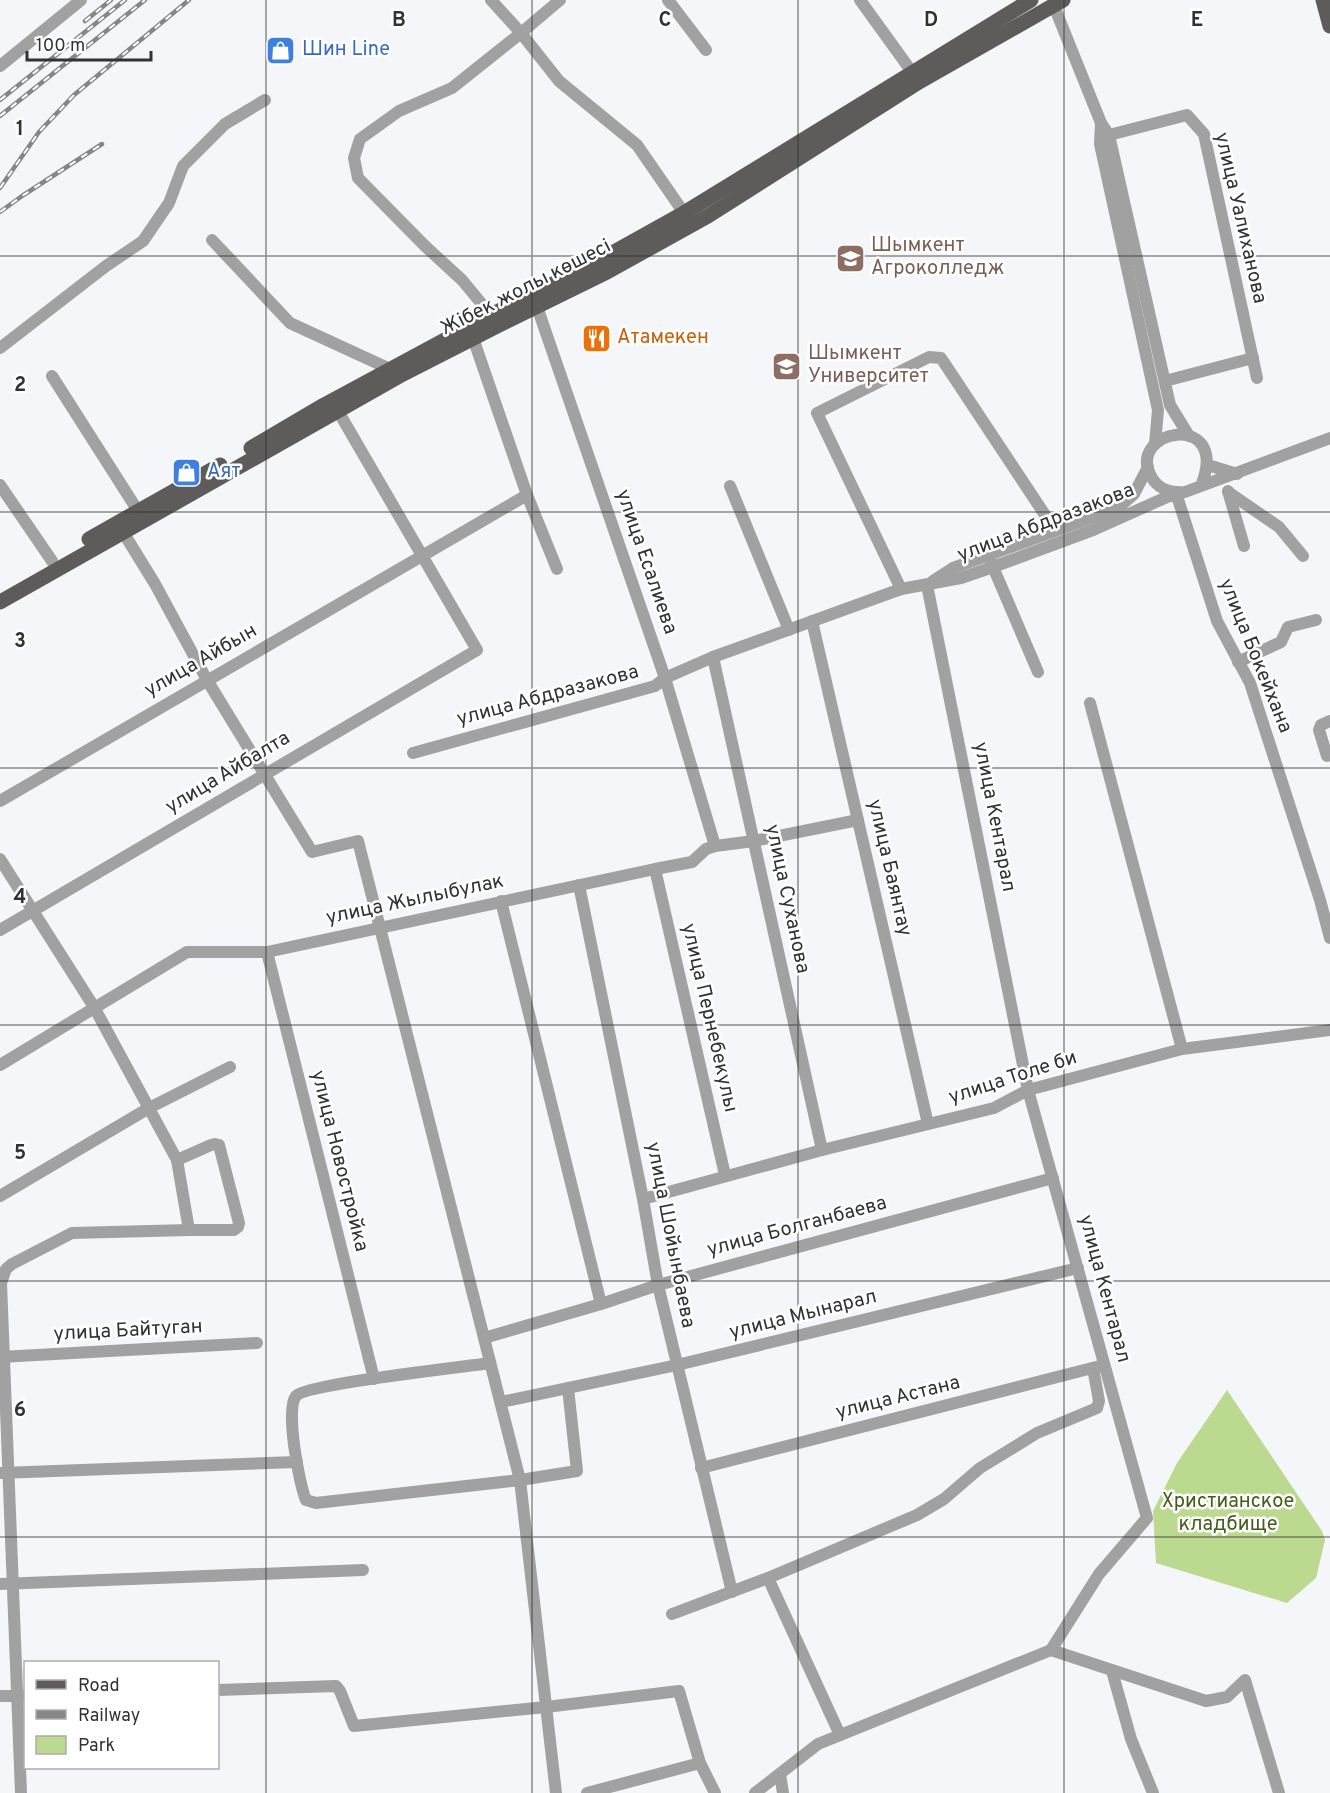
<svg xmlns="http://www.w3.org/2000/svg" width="1330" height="1793" font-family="Overpass,sans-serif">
<rect width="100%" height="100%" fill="#f5f6f9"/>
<path fill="#bbd98f" d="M1227,1390L1322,1531L1325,1540L1316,1578L1287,1603L1156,1563L1153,1511L1177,1463Z"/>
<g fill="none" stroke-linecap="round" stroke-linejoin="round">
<g stroke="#a2a1a1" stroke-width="12">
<path d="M491,0L521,33L559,81L637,145L684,213"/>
<path d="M668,0L706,50"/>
<path d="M860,0L912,72"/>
<path d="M1054,6L1101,123L1109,135L1170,405L1189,436"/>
<path d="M0,66L81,0"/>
<path d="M1101,123L1100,144L1158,410L1155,444"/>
<path d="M1109,135L1187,115L1204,134L1257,378"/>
<path d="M212,240L290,323L390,369"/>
<path d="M534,298L665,678L715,846"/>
<path d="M491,315L462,280L425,246L358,178L354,158L360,139L399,111L452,88L521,33L560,0"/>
<path d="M473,338L527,495L557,569"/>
<path d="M0,348L106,266L143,241L169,203L183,166L225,124L265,100"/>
<path d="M52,376L138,511"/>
<path d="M1165,381L1253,358"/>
<path d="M1208,465L1237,474"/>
<path d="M0,485L52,561"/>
<path d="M730,486L789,630"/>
<path d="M1201,486C1232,409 1123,429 1152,478C1160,491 1172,493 1185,492L1330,438"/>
<path d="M1228,491L1244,546"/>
<path d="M1228,492L1279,527L1303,556"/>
<path d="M123,532L155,584L207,680L312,852L358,841L520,1480L556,1793"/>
<path d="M990,560L1038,672"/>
<path d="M933,581L953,568L1118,508L1134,494L1148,467"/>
<path d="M901,589L817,413L929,357L941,358L1055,530"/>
<path d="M812,621L928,1124"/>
<path d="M713,657L822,1150"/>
<path d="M1238,662L1281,642L1288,627L1316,620"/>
<path d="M1090,703L1182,1049"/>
<path d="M413,753L655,686L665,678L713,657L901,589L961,578L993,567L1093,530L1176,493L1217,621L1250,683L1320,900L1330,938"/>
<path d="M1327,756L1319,730L1321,725L1330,721"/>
<path d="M0,801L527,495"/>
<path d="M0,859L94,1007L177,1160L189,1230L72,1233L12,1264L6,1269L1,1283L21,1793"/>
<path d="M655,869L725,1175"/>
<path d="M579,885L643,1199L658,1285L732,1592"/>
<path d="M501,901L601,1304"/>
<path d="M0,930L477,650L338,411"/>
<path d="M267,952L374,1379"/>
<path d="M0,1065L187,952H267L655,869L692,862L706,849L715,846L754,841L858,820"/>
<path d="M177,1160L211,1145L215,1144L219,1145L239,1223L238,1227L234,1230H189"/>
<path d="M0,1196L149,1108L230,1067"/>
<path d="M643,1199L822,1150L994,1108L1028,1090L1182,1049L1330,1030"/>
<path d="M484,1338L601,1304L658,1285L1053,1178"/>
<path d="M0,1357L257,1343"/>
<path d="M490,1363C464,1367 306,1384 296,1396C285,1408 299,1484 306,1500L316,1503L520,1480L577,1471L568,1388"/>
<path d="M501,1402L677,1365L1078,1268"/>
<path d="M701,1468L1100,1366"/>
<path d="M1,1473L297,1462"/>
<path d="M768,1578L840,1735"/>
<path d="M0,1584L363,1570"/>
<path d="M672,1614L768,1578L917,1515L944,1499L980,1468L1037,1433L1097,1408L1099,1401L1093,1368"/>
<path d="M1051,1650L1206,1701L1227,1697L1245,1680L1279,1793"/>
<path d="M1112,1671L1131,1739L1153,1793"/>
<path d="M218,1690L336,1686L340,1691L354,1726L546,1707L679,1691L700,1763L715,1793"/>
<path d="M0,1696H26"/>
<path d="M780,1774L783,1793"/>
<path d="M587,1793L700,1763"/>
<path d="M755,1793L818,1744L1051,1650L1099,1574L1147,1518L1028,1090L927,585"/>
</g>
<g stroke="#5e5c5b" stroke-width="15">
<path d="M1323,0L1330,26"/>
<path d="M251,448L324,405L491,315L589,266L684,213L1031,0"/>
<path d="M89,539L220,465"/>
<path d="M0,602L403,374L499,325L607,272L708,216L919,82L1063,0"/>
</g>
<defs>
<g id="rail">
<path d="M85,21L111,0"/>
<path d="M0,100L125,0"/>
<path d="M0,116L145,0"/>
<path d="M0,188L39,132L74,95L189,0"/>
<path d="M0,212L22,196L102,144"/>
</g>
</defs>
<use href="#rail" stroke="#858688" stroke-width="4.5"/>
<use href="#rail" stroke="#fff" stroke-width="2" stroke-dasharray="7" stroke-linecap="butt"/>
</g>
<path fill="none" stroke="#313233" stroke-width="1.5" stroke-opacity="0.55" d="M266,0V1793M532,0V1793M798,0V1793M1064,0V1793M0,256H1330M0,512H1330M0,768H1330M0,1025H1330M0,1281H1330M0,1537H1330"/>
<defs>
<symbol id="shop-square" viewBox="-11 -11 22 22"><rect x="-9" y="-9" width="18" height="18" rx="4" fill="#3f7fe0" stroke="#fff"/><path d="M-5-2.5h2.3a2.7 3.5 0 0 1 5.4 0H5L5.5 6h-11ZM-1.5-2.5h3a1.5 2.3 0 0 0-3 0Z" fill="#fff"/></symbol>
<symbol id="university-square" viewBox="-11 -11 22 22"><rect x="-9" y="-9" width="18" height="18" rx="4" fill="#8d6e63" stroke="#fff"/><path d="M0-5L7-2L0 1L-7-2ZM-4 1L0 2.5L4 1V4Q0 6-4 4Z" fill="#fff"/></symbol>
<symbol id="restaurant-square" viewBox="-11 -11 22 22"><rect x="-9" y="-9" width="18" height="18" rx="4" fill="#e8710a" stroke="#fff"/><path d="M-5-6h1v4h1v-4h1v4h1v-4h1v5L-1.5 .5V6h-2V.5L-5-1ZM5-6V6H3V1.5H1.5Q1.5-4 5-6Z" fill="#fff"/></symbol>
</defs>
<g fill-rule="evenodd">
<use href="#shop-square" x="264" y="34" width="33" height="33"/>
<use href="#university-square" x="834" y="242" width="33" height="33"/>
<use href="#restaurant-square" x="580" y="322" width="33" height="33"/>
<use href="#university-square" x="770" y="350" width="33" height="33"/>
<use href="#shop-square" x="170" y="456" width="33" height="33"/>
</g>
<g text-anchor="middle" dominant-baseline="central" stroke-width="5" stroke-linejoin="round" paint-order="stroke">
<g font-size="20" fill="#366cbe" stroke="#fff" text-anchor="start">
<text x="302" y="50">Шин Line</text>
<text x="207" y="472">Аят</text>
</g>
<g font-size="20" fill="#313233" stroke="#fff">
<text transform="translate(1240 218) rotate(77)">улица Уалиханова</text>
<text transform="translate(526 288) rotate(-27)">Жібек жолы көшесі</text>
<text transform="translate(1046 523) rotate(-21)">улица Абдразакова</text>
<text transform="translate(646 562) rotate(71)">улица Есалиева</text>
<text transform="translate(1255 656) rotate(68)">улица Бокейхана</text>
<text transform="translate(201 661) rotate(-30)">улица Айбын</text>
<text transform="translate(548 696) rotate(-15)">улица Абдразакова</text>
<text transform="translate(228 773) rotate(-31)">улица Айбалта</text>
<text transform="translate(994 817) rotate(79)">улица Кентарал</text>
<text transform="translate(889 868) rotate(77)">улица Баянтау</text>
<text transform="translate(787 899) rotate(78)">улица Суханова</text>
<text transform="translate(415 900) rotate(-12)">улица Жылыбулак</text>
<text transform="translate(709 1018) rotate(77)">улица Пернебекулы</text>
<text transform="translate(1013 1078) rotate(-18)">улица Толе би</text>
<text transform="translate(339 1161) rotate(76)">улица Новостройка</text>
<text transform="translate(797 1227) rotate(-15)">улица Болганбаева</text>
<text transform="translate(670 1235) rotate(79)">улица Шойынбаева</text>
<text transform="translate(1104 1289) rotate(75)">улица Кентарал</text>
<text transform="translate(803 1315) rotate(-14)">улица Мынарал</text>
<text transform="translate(128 1331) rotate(-3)">улица Байтуган</text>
<text transform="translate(898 1398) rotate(-14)">улица Астана</text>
</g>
<g font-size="20" fill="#785e54" stroke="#fff" text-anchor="start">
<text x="871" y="246">Шымкент<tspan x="871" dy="23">Агроколледж</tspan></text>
<text x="808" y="354">Шымкент<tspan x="808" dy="23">Университет</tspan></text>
</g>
<g font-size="20" fill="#c56008" stroke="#fff" text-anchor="start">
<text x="617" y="338">Атамекен</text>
</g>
<g font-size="20" fill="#455d1b" stroke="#fff">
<text x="1228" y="1502">Христианское<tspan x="1228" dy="23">кладбище</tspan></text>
</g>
</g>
<g font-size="20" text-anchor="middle" font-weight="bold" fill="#313233" stroke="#fff" stroke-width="5" stroke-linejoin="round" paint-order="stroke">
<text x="399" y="26">B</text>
<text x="665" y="26">C</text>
<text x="931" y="26">D</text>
<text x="1197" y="26">E</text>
<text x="20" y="135">1</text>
<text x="20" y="391">2</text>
<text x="20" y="647">3</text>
<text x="20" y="903">4</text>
<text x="20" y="1159">5</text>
<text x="20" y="1416">6</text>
</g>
<rect x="24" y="1661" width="195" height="108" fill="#ffffff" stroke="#adadad" stroke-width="1.5"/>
<rect x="36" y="1680" width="30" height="9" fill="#5e5c5b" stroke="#adadad" stroke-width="1.5"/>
<text x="78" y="1691" font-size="18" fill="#313233">Road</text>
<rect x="36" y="1710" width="30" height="9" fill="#858688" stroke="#adadad" stroke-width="1.5"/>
<text x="78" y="1721" font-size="18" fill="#313233">Railway</text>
<rect x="36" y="1736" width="30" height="18" fill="#bbd98f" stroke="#adadad" stroke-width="1.5"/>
<text x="78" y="1751" font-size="18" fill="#313233">Park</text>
<path d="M27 51v9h124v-9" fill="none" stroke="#313233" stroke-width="3"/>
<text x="36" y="51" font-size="18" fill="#313233" stroke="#ffffff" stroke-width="4.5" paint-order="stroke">100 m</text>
</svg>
